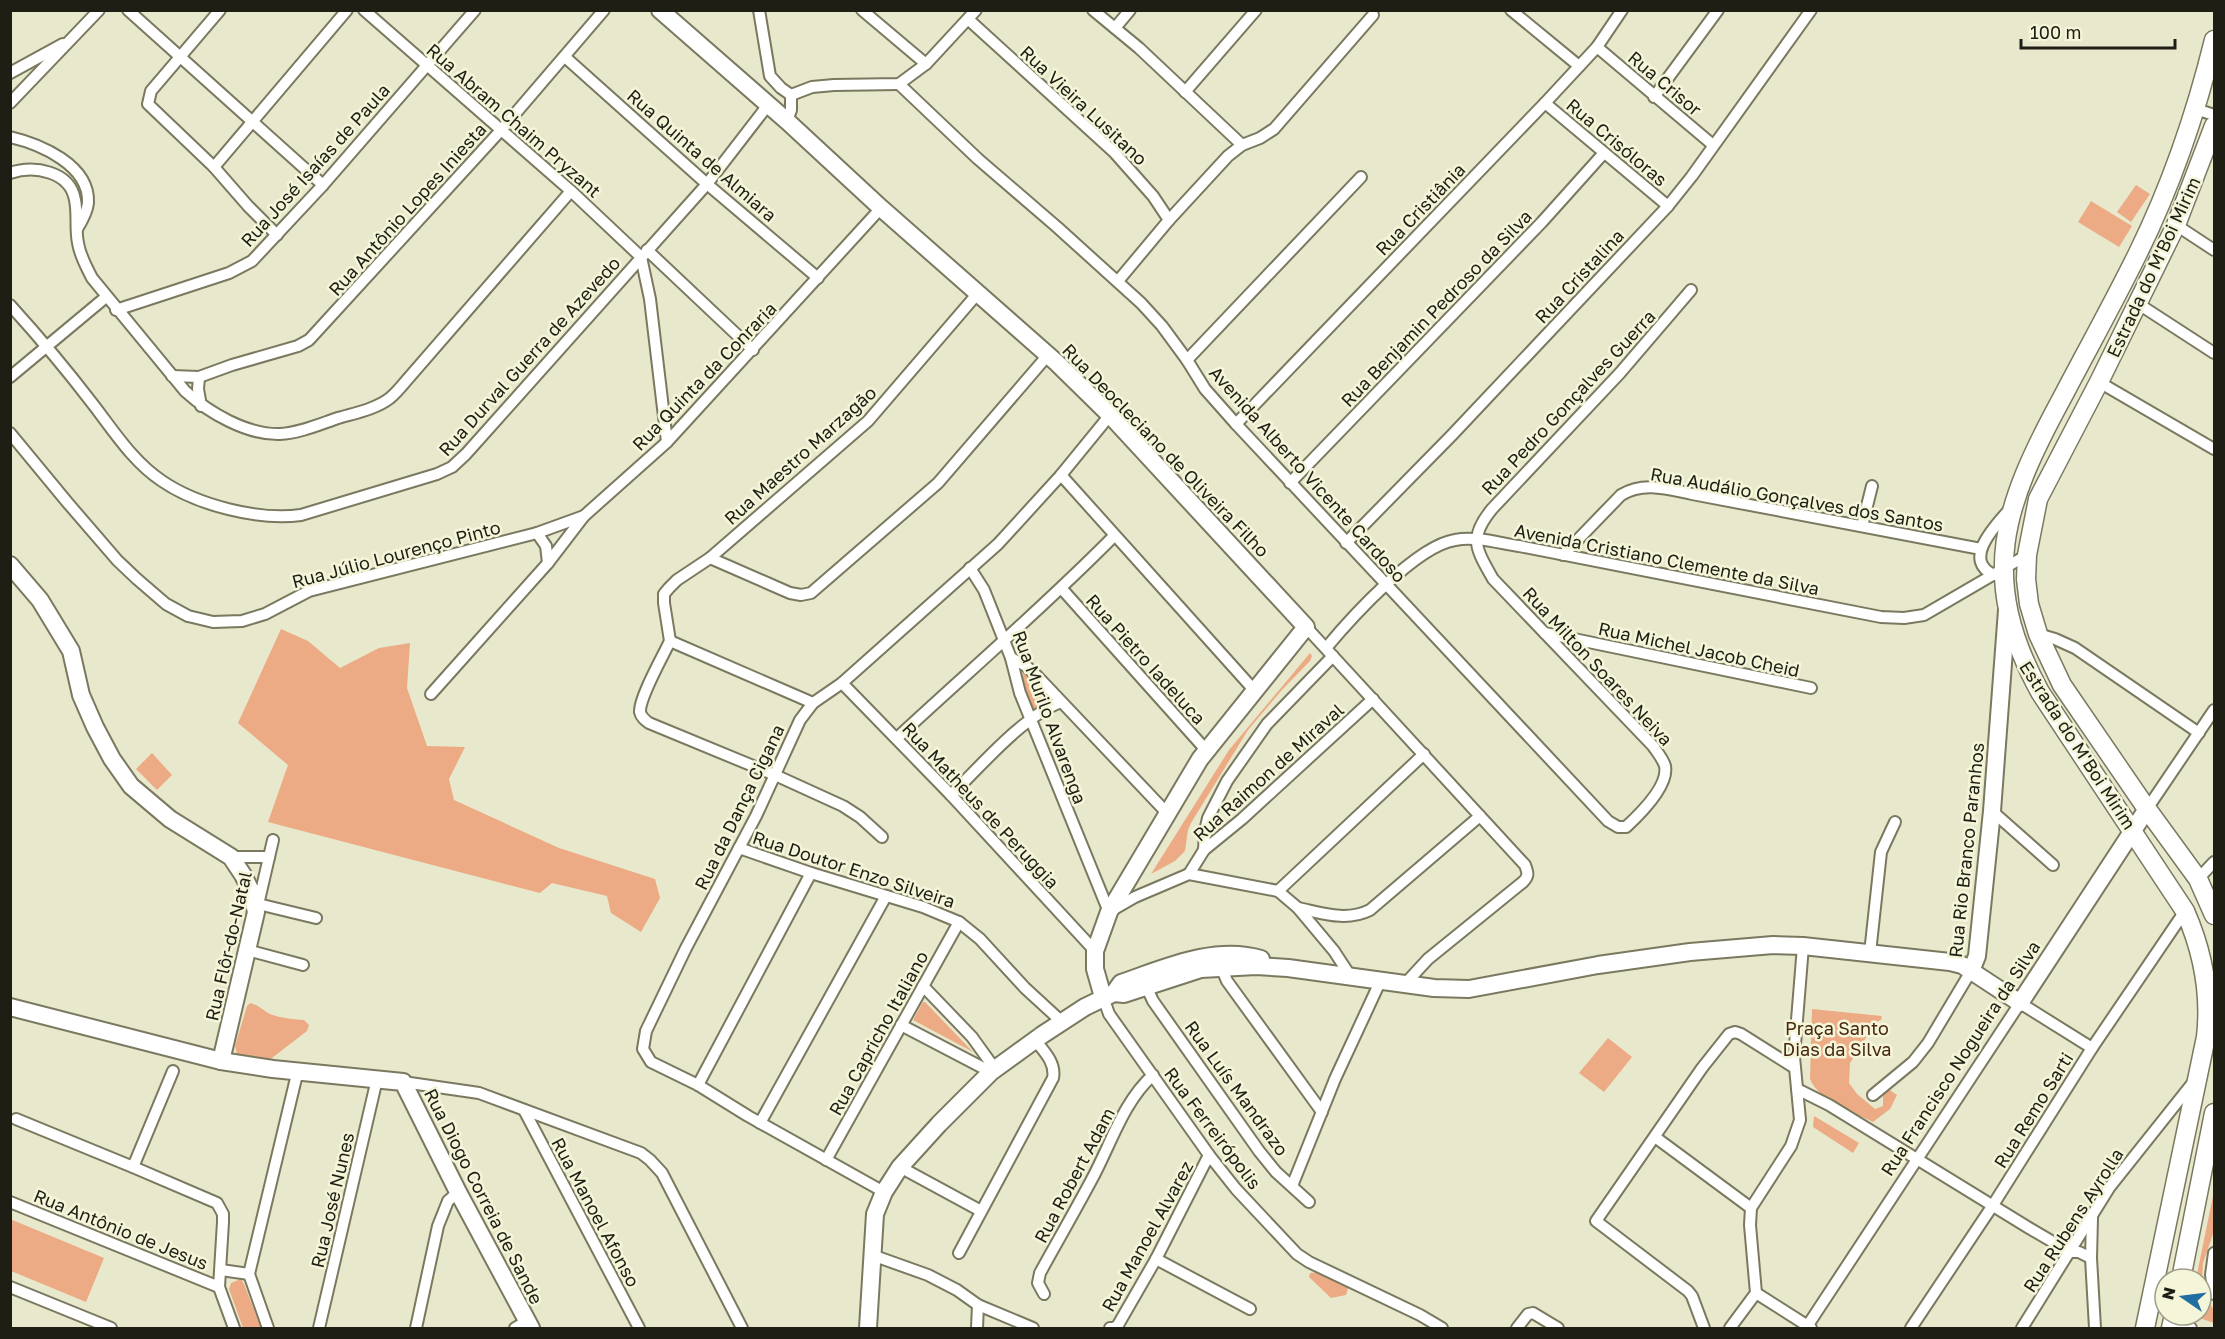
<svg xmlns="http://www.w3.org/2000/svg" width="2225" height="1339" font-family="'Golos Text',sans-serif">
<rect width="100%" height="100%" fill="#e8e8cc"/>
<g fill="#ecab84">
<path d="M2136,185L2150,194L2131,222L2117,212Z"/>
<path d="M2091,201L2132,226L2119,247L2078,222Z"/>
<path d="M281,629L308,641L340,668L379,648L410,643L407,688L427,746L465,747L449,779L454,800L559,848L655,879L660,898L641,932L611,913L607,896L552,883L540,893L268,822L288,765L238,723Z"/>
<path d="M1310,653L1312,656L1310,661L1281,691L1248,730L1191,823L1188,830L1185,851L1175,861L1151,874L1229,750Z"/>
<path d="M1022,668L1056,701L1032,716L1024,690Z"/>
<path d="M152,753L172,775L157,790L136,769Z"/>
<path d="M923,1002H925L973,1052L913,1020Z"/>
<path d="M250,1003C260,1006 260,1008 268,1013C278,1018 292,1019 304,1020L309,1025L307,1031L268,1061L249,1063L237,1054L235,1046L247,1006Z"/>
<path d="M1812,1009L1882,1016L1881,1020L1876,1022L1850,1063L1849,1083L1857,1094L1875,1109L1883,1106V1094L1887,1088L1897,1095L1890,1109L1873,1122C1852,1111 1820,1102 1810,1079Z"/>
<path d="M1608,1038L1632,1057L1604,1092L1579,1073Z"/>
<path d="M1814,1116L1859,1143L1853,1153L1813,1127Z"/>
<path d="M2214,1191V1231L2203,1263L2202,1280L2207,1299L2214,1310V1323L2191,1315H2201V1279H2196Z"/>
<path d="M10,1219L104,1258L86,1302L11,1271Z"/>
<path d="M1321,1272L1349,1285L1346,1295L1331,1298L1309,1277L1310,1273Z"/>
<path d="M241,1279L244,1284L261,1328H243L229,1289L231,1283Z"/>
</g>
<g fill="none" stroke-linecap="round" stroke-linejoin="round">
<defs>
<g id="street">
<path d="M128,10L323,185"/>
<path d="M220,10L151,91L148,104L214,167L248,206L277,235"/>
<path d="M364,10L571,191L641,257L650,299L667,442"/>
<path d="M759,10L770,76L781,88L791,95"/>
<path d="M862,10L926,64"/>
<path d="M1093,10L1139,48L1242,145"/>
<path d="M1511,10L1579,66"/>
<path d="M969,20L1114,152L1153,196L1169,220"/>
<path d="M1115,28L1130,10"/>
<path d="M1597,47L1713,145"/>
<path d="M565,57L707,184L818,278"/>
<path d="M10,73L63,44"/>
<path d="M899,84L978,159L1057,227L1141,303L1162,326L1187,360L1205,389L1236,424L1608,821L1618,827H1626C1639,815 1669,786 1665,766C1663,759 1657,752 1653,746L1493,579C1476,549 1468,538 1492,509L1620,373L1691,290"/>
<path d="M1185,92L1256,10"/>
<path d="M791,95L812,87L834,85L899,84L926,64L976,10"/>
<path d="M1654,97L1718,10"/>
<path d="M10,103L99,10"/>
<path d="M1545,103L1668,206"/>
<path d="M2196,109L2214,115"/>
<path d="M787,121L791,110V95"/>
<path d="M10,137C40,144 90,165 88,203C87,212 82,221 77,229"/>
<path d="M214,167L347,10"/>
<path d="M10,173C34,165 70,171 75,200C78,214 75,229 78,243C80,256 86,266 92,278L185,391C209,413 247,435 280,434C300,433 320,424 338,418C355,413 376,409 390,398C396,393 401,387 406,381L571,191"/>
<path d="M2176,225L2214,250"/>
<path d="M647,250L753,350"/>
<path d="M1118,281L1169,220L1228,156L1242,145L1260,138L1274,129L1373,15"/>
<path d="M2137,303L2214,353"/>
<path d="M10,305C39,337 66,369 92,403C113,430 133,462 162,481C197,505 259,521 301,515L437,474L452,467L466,454L707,184L768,105"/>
<path d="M116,310L229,273L252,261L323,185L475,10"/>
<path d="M1187,360L1361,177"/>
<path d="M172,376L199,377L232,365L298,346L309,340L502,129L604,10"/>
<path d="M10,377L106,297"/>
<path d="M199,377L198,389L201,406"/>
<path d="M2099,382L2214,449"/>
<path d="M1236,424L1545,103L1597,47L1622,10"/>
<path d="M10,433L67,502L117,560L137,579L166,604L188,616L213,622L242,621L265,614L309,591L537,533L584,516"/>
<path d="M1061,475L1254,690"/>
<path d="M1290,483L1542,222L1603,154"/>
<path d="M1862,526L1872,486"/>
<path d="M537,533L546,546L548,563"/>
<path d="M1346,543L1453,434L1668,206L1692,176L1811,10"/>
<path d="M1563,555L1621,495C1643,481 1668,489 1692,494L1981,549"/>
<path d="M710,558L790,593L801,595L811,593L938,483L1048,355"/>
<path d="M970,568L984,590L1011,658L1020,693L1109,912L1135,897L1189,874L1278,891L1298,908L1334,951L1351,977"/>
<path d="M1994,575C1961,560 1996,525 2009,510"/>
<path d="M1062,589L1206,750"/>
<path d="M1306,627L1525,865C1528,873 1529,876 1523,882L1428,959L1404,985"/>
<path d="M1545,633L1811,688"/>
<path d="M2038,634L2055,639L2075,648L2199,733"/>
<path d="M670,641L664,603V594L669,588L677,580L710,558L868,421L978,293"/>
<path d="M670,641C663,656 639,698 640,712C641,717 645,720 649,723L775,775L843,806L860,817L882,837"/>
<path d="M670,641L813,703"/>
<path d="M1326,648C1351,618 1416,546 1455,540C1476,536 1498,543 1519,546L1881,617L1904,618L1924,615L2027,555"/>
<path d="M1011,658L1026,666L1038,677L1167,813"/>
<path d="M842,683L951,795L1095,951"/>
<path d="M431,694L548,563L584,516L667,442L881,208"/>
<path d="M897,738C969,671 1044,607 1114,536"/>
<path d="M951,795C980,767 1023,716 1061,702"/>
<path d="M2147,809L2214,710"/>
<path d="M1992,811L2053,865"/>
<path d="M739,848L811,873L923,907L959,922L980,939L1025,988L1062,1022"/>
<path d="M1204,850L1205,831L1208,818L1227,781L1267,724L1333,656"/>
<path d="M231,857H269"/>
<path d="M1189,874L1204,850L1242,819L1373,699"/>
<path d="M2198,879L2214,862"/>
<path d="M1278,891L1424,754"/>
<path d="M258,904L316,918"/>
<path d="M1298,908C1322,913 1346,922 1370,910L1480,816"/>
<path d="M257,909L273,840"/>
<path d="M247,950L303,965"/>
<path d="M1870,953L1881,852L1895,822"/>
<path d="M1221,967L1227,981L1322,1112"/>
<path d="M923,986L972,1037L995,1069"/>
<path d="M1146,986L1153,1001L1259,1151L1276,1172L1309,1202"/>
<path d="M1103,997L1109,1014L1209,1155L1236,1189L1297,1254L1309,1262L1420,1315L1442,1328"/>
<path d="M901,1025L991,1072"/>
<path d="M403,1082L479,1093L641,1153L650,1160L662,1173L742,1328"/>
<path d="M698,1085L811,873"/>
<path d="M1797,1089L1829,1105L2029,1228L2070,1252H2079L2091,1258"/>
<path d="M1873,1095L1913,1062L1928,1043L1971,971"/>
<path d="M524,1110L639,1328"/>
<path d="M16,1119L133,1167L217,1203L223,1214V1222L219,1287L234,1328"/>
<path d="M760,1123L886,896"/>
<path d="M1655,1137L1751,1208"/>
<path d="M826,1160L959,922"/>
<path d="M133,1167L173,1071"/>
<path d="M900,1167L981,1211"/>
<path d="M1292,1186L1335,1079L1380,982"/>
<path d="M884,1192L748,1116L698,1085L651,1062L643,1049L646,1031L686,948L756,816L800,720L813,703L842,683L998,544L1061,475L1110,415"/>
<path d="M10,1202L219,1287"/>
<path d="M2092,1218L2091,1258L2095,1328"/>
<path d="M959,1253L1053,1078C1056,1063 1044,1051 1035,1040"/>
<path d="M2214,1253L2211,1275L2214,1294"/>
<path d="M872,1255L928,1275L957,1290L978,1305L1033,1328"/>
<path d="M1156,1259L1250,1309"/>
<path d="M221,1270L249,1274"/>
<path d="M10,1287L111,1328"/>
<path d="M1756,1293L1811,1328"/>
<path d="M1044,1294L1038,1283L1040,1273C1057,1242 1075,1211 1092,1179C1111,1144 1123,1102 1153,1075"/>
<path d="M2172,1325L2191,1328"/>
<path d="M268,1328L249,1274L298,1070"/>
<path d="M319,1328L377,1079"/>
<path d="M416,1328L438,1226L448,1201L458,1192"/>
<path d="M515,1328L527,1321"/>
<path d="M977,1328L978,1305"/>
<path d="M1110,1328H1114L1118,1325L1156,1259L1209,1155"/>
<path d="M1517,1328L1528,1314L1533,1313L1558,1328"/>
<path d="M1704,1328L1692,1296L1688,1291L1596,1221L1702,1068L1729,1034L1735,1032L1741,1034L1795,1068"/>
<path d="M1730,1328L1756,1293L1750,1225L1751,1208L1791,1146L1800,1120L1794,1057L1803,946"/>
<path d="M1806,1328L2020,1003L2092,1048"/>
<path d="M1911,1328L1993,1205L2092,1048L2185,911"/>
<path d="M2022,1328L2109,1188L2195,1080"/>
</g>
<g id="secondary">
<path d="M660,10L787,121L881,208L1057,363L1110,415L1306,627L1200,759L1109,912L1095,951V969L1103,997"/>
<path d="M10,565L40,600L71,651L81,695L95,727L112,759L131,786L170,819L231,857L243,875L251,891L256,912L221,1061"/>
<path d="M1971,971L1977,956L1992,811L2007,610"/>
<path d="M1114,993L1121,983C1165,968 1215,945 1261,959"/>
<path d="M10,1007L221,1061L273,1069L403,1082L458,1192L531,1328"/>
<path d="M868,1328L875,1214L884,1192L900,1167L939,1124L991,1072L1042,1035L1085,1007L1114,993L1124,994L1201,969L1256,966L1288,968L1434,988L1469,989L1598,965L1690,952L1773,945L1803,946L1950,962L1962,965L2020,1003L2147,809"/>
</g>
<g id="primary">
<path d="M2214,126L2176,225L2099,382L2038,499L2027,555L2026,579L2029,604L2038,634L2062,685L2147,809L2198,879L2214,915"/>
<path d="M2181,1279L2214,1113"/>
<path d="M2145,1328L2206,1037C2211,993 2203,952 2185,911L2040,692C1977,577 2004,505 2062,398C2087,350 2114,302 2138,253C2171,186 2196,113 2214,40"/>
<path d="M2171,1328L2174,1315"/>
</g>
</defs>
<use href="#street" stroke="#7a7960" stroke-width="14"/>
<use href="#secondary" stroke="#7a7960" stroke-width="20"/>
<use href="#primary" stroke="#7a7960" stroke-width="21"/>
<use href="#street" stroke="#fff" stroke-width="10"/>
<use href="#secondary" stroke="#fff" stroke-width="16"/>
<use href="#primary" stroke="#fff" stroke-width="18"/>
</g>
<g text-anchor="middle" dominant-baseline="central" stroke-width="5" stroke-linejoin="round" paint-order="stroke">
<g font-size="18" fill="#1f1e14" stroke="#f5f5d9">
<text transform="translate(1665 83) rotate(40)">Rua Crisor</text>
<text transform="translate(1084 105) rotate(43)">Rua Vieira Lusitano</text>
<text transform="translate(514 120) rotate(41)">Rua Abram Chaim Pryzant</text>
<text transform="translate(1617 142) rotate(40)">Rua Crisóloras</text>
<text transform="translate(702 155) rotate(41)">Rua Quinta de Almiara</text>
<text transform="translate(315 165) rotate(-48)">Rua José Isaías de Paula</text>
<text transform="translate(407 209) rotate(-48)">Rua Antônio Lopes Iniesta</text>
<text transform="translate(1420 209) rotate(-46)">Rua Cristiânia</text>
<text transform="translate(2153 267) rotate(-65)">Estrada do M'Boi Mirim</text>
<text transform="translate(1579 276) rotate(-47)">Rua Cristalina</text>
<text transform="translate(1436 308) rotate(-46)">Rua Benjamin Pedroso da Silva</text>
<text transform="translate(529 356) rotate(-48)">Rua Durval Guerra de Azevedo</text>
<text transform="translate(704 376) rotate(-46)">Rua Quinta da Conraria</text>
<text transform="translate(1568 402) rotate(-47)">Rua Pedro Gonçalves Guerra</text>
<text transform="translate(1166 450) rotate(46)">Rua Deocleciano de Oliveira Filho</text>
<text transform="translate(800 455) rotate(-42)">Rua Maestro Marzagão</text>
<text transform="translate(1308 474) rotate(48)">Avenida Alberto Vicente Cardoso</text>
<text transform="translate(1797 499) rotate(10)">Rua Audálio Gonçalves dos Santos</text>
<text transform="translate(396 554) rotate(-15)">Rua Júlio Lourenço Pinto</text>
<text transform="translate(1667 559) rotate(11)">Avenida Cristiano Clemente da Silva</text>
<text transform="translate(1699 649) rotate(12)">Rua Michel Jacob Cheid</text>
<text transform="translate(1146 659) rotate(48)">Rua Pietro Iadeluca</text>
<text transform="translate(1598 666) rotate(47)">Rua Milton Soares Neiva</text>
<text transform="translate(1050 717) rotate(70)">Rua Murilo Alvarenga</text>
<text transform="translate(2078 745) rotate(57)">Estrada do M'Boi Mirim</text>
<text transform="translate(1268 772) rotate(-42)">Rua Raimon de Miraval</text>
<text transform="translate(981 805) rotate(47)">Rua Matheus de Peruggia</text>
<text transform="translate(739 807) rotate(-64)">Rua da Dança Cigana</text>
<text transform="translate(1966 850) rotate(-84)">Rua Rio Branco Paranhos</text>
<text transform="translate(854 869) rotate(18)">Rua Doutor Enzo Silveira</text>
<text transform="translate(228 946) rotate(-77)">Rua Flôr-do-Natal</text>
<text transform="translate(878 1033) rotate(-61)">Rua Capricho Italiano</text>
<text transform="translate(1960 1058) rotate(-57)">Rua Francisco Nogueira da Silva</text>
<text transform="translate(1237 1088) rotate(54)">Rua Luís Mandrazo</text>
<text transform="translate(2033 1110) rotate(-58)">Rua Remo Sarti</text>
<text transform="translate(1213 1128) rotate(53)">Rua Ferreirópolis</text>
<text transform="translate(1074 1175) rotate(-62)">Rua Robert Adam</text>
<text transform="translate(484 1196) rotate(63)">Rua Diogo Correia de Sande</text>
<text transform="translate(332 1200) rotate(-77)">Rua José Nunes</text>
<text transform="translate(596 1212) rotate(62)">Rua Manoel Afonso</text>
<text transform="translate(2073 1220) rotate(-57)">Rua Rubens Ayrolla</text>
<text transform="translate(121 1229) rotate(22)">Rua Antônio de Jesus</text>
<text transform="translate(1147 1236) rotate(-61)">Rua Manoel Alvarez</text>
</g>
<g font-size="18" fill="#472712" stroke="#f5f5d9">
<text x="1837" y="1028">Praça Santo<tspan x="1837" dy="21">Dias da Silva</tspan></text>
</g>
</g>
<rect width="2225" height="1339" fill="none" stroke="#1f1e14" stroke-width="24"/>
<g transform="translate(2183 1297) rotate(284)"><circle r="28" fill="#f5f5d9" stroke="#9f9f8a" stroke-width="1.5"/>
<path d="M0-4.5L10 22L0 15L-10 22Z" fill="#216ea1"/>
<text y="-9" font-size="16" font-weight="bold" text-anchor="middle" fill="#1f1e14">N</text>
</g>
<path d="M2021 39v9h154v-9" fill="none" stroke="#1f1e14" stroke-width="3"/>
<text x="2030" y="39" font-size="18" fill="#1f1e14" stroke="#f5f5d9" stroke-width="4.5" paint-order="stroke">100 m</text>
</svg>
